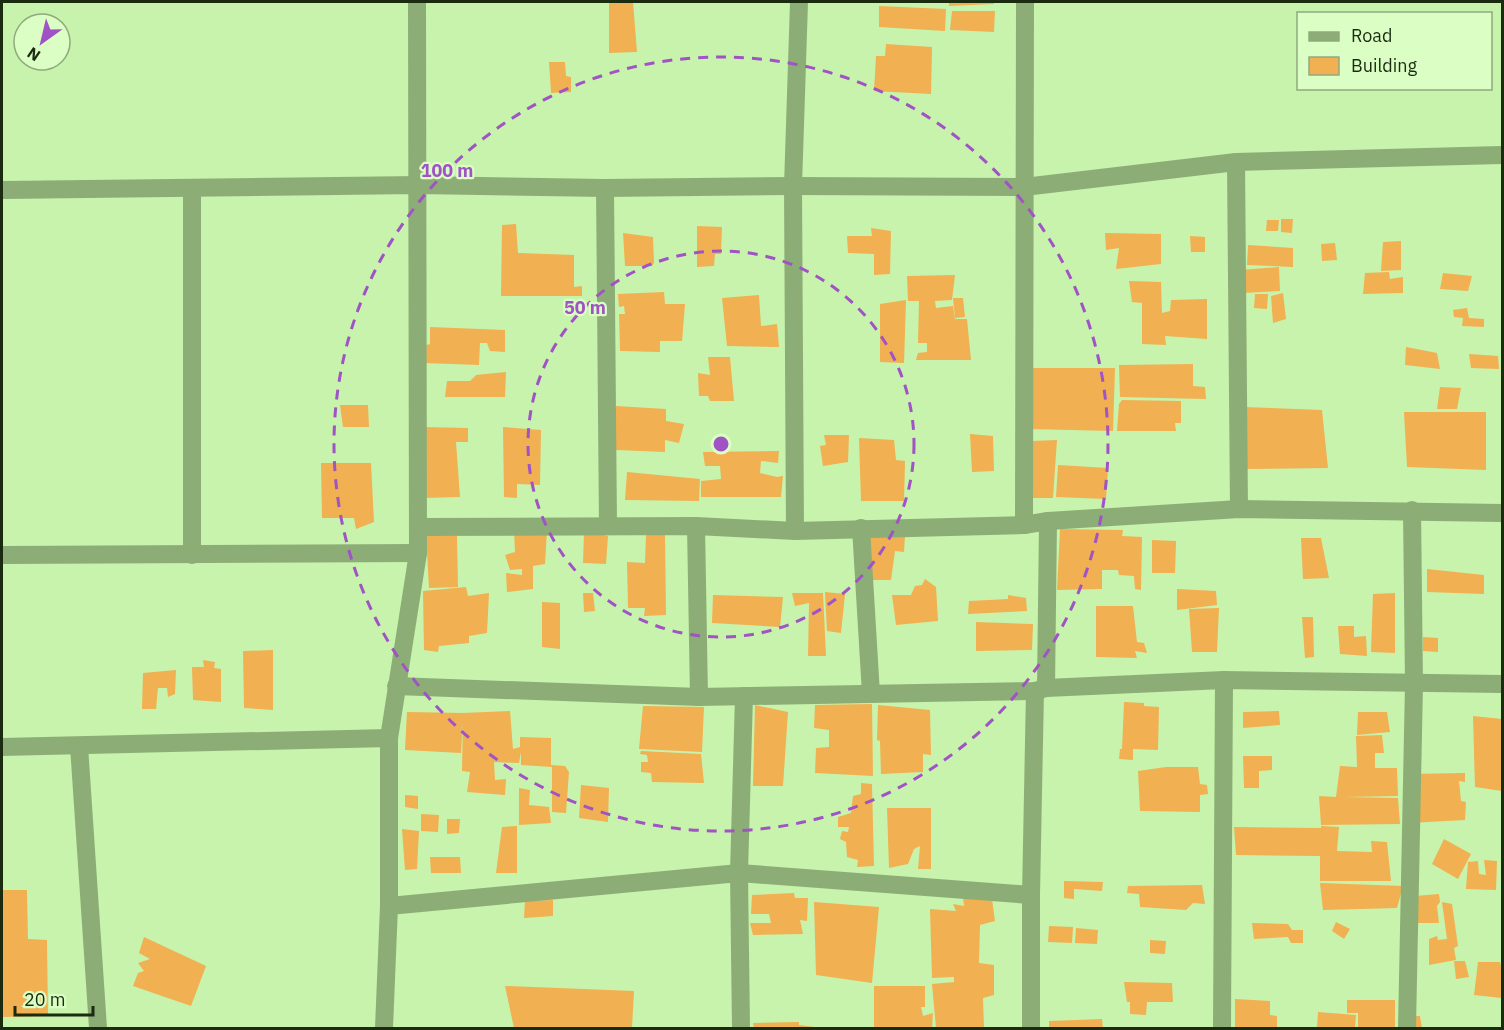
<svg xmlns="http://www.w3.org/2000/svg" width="1504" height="1030" font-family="'IBM Plex Sans',sans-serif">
<rect width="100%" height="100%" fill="#c8f3ac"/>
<g fill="#f1b052">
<path d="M609,2H633L637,52L609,53Z"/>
<path d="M949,2H994V4L949,6Z"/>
<path d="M879,6L946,9L945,31L879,27Z"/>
<path d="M952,11H995L994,32L950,30Z"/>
<path d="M886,44L932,47L931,94L874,91L876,56H885Z"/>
<path d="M549,62H565L566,76L571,77V92L551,93Z"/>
<path d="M1281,219H1293L1292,233L1281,232Z"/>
<path d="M1267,220H1279L1278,231H1266Z"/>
<path d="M516,224L518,253L574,255V287L582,286V296H501L502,225Z"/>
<path d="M697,226L722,227L721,254H715L714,266L697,267Z"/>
<path d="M871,228L891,231L890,274L874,275V254L848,253L847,236H872Z"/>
<path d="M623,233L653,237L654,263L652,266H625Z"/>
<path d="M1105,233L1161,234V264L1116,269L1119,248L1106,250Z"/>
<path d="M1190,236L1205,237V252H1191Z"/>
<path d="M1401,241V270L1381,271L1383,242Z"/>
<path d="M1335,243L1337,260L1322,261L1321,244Z"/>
<path d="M1248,245L1293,248V267L1247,265Z"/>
<path d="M1279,267L1280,291L1242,293L1240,270Z"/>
<path d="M1389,272L1390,279L1403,277V293L1363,294L1365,273Z"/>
<path d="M1443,273L1472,276L1468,291L1440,289Z"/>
<path d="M955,275L952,300L935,301L936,308L953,306L955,319H967L971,360H916L918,353L927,352V343H918L919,301H908L907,276Z"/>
<path d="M1129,281L1161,282L1162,313L1170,311L1171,300L1207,299V339L1165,336L1166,345L1142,344V303L1132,302Z"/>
<path d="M664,292L665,304H685L682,341H660V352L620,351L619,314H625L624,306L619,307L618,294Z"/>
<path d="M1283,293L1286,319L1273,323L1271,296Z"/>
<path d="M1255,294H1268L1267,309L1254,308Z"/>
<path d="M759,295L761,326L777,324L779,347L727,346L722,298Z"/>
<path d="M953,298H963L965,317L955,318Z"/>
<path d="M906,300L904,363L880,362V304Z"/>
<path d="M1467,308L1469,318L1484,319V327L1462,326L1463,318L1454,317L1453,310Z"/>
<path d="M430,327L505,330V352L490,351L487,343H480L479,365L424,363L423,346L430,344Z"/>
<path d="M1406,347L1437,353L1440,369L1405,365Z"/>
<path d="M1469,354L1498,356L1499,369L1471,368Z"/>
<path d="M708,357H730L734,401H710L708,396H699L698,373L710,375Z"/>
<path d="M1193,364V386L1205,387L1206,399L1120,397L1119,365Z"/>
<path d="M1026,368H1115L1113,431L1027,429Z"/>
<path d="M506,372L505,397H445L447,381H470L476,375Z"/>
<path d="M1440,387L1461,388L1457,409H1437Z"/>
<path d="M1122,400L1181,401V423H1175L1176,431H1117L1119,404Z"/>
<path d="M340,405H368L369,427H343Z"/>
<path d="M616,406L666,409V421L684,424L679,443L665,440V452L616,450Z"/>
<path d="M1244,407L1322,410L1328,468L1246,469Z"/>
<path d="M1404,412H1486V470L1407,467Z"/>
<path d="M423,427L468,428V442H456L460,497L424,498Z"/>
<path d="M503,427L541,430L540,485L517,484V498L504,497Z"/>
<path d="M970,434L993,436L994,471L972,472Z"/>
<path d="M824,435H849L848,462L823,466L820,446L826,445Z"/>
<path d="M859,438L894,440L896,460L905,461L904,501H861Z"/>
<path d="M1057,440L1053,498H1033L1032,441Z"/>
<path d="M779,451L778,463L761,461L760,473L777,477L783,476L781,497H701V481L721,479L720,466H705L703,452Z"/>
<path d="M321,463H371L374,522L356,529L354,518H322Z"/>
<path d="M1058,465L1108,468L1106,499L1056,497Z"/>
<path d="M627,472L700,479L699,501L625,500Z"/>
<path d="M1060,529L1123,530L1122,536L1142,537L1141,590L1135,589L1134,576L1119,575L1118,570H1102V589L1057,590Z"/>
<path d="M547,530L545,564L533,566V589L507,592L506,573L522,575V569L510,570L505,555L515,552L514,531Z"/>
<path d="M584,531L608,536L606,564L583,563Z"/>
<path d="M426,534L457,536L458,587L429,588Z"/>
<path d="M646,535H665L666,615L644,616L645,608H628L627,562L645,563Z"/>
<path d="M905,536L904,552L895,551L891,580H869L870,537Z"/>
<path d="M1301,538H1321L1329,578L1303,579Z"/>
<path d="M1152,540L1176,541L1175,573H1152Z"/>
<path d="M1427,569L1484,575V594L1427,592Z"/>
<path d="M925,579L936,587L938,621L896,625L892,595H911L915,586L922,585Z"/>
<path d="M466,587L468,596L489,593L487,633L469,636V643L439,646L438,652L424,650L423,591Z"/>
<path d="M1177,589L1216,591L1217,605L1177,610Z"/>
<path d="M825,592L845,594L841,633L827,631Z"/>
<path d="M583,593H593L595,611L584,612Z"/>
<path d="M792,593H823L826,656H808L809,603L795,606Z"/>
<path d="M1395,593V653L1371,652L1373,594Z"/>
<path d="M713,595L783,597L780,627L712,623Z"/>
<path d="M1008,595L1026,598L1027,611L968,614L969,601L1008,599Z"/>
<path d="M542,602L560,603V649L542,647Z"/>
<path d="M1096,606H1133L1137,642L1144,643L1147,653L1135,651L1137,658L1096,657Z"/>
<path d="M1219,608L1217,652H1192L1189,609Z"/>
<path d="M1302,617H1313L1314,657L1305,658Z"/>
<path d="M976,622L1033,624L1032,650L976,651Z"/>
<path d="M1338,626H1354V637L1366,636L1367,656L1340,654Z"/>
<path d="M1423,637L1438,638V652L1423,651Z"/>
<path d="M273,650V710L244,708L243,651Z"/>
<path d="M203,660L215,662L214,668L221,669V702L193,700L192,667H204Z"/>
<path d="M176,670L175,694L168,697L167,688H158L156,709H142L143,673Z"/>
<path d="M1124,702L1144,703V706L1159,707L1158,750L1133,749V760L1119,759L1120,749H1122Z"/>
<path d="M872,704L873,776L815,773L816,748L829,747V730L814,728L815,705Z"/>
<path d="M755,705L788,712L783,786H753Z"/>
<path d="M878,705L930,710L931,755L923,754V772L881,774L880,741L877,740Z"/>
<path d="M643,706L704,707L702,752L639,749Z"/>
<path d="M510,711L513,749L520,747V737L551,738V765L565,766L569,772L566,813L552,812V767L521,765V752L519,763L494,762L495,780L506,779L505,795L467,792L470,772L462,771L463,721L461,753L405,750L407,712L462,713Z"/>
<path d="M1279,711L1280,725L1243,728V712Z"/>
<path d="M1358,712H1387L1390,732L1357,735Z"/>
<path d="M1473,716L1502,719V791L1475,787Z"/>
<path d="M1382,735L1384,753H1375V768H1397L1398,796L1343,797L1398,798L1400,824L1321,825L1319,796L1336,797L1340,766L1357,767L1356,736Z"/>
<path d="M641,751L701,754L704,783L652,782L651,773L641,772V762H648L647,755L640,754Z"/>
<path d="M1243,756H1272V770L1259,771V788H1244Z"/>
<path d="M1166,767H1198L1200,784L1207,785L1208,794L1200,795V812L1140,811L1138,771Z"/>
<path d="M1465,773V782L1459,781L1461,801L1466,802L1465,820L1409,823V774Z"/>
<path d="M861,783L872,784L874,866L857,867L858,860L847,857L846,842L840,839L842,831L848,832L849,827H838V817L851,813L853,796L861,794Z"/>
<path d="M581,785L609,788L608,822L579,818Z"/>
<path d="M519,788L530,790L529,805L549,807L551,823L519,825Z"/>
<path d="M405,795L418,796V809L405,807Z"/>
<path d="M887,808H931V869H918L920,846L914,849L908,864L889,868Z"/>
<path d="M421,814L439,815L438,832L421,831Z"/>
<path d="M447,819H460L459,833L447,834Z"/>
<path d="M517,826V873H496L502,827Z"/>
<path d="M1321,826L1339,827L1337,851L1372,852L1371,841L1387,842L1391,881H1320V856L1236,855L1234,827L1321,828Z"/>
<path d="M402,829L419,831L417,869L405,870Z"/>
<path d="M1444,839L1471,854L1458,879L1432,864Z"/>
<path d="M430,857H460L461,873H431Z"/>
<path d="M1484,860L1497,861L1496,890L1466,889L1468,862L1478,861L1479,874L1486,875Z"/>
<path d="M1064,881L1103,882L1102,891L1074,889V899L1064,898Z"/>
<path d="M1320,883L1403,886L1397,908L1323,910Z"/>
<path d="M1202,885L1205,904L1193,903L1186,910L1140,907L1139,894L1127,893L1128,886Z"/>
<path d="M2,890H27L28,939L47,940L48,1016L2,1017Z"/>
<path d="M794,893L795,898H808L807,921L800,920L803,934L753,935L750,923H771L769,914H751L752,895Z"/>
<path d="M1439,894L1440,902L1437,906L1439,923H1418L1415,896Z"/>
<path d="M963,897L992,899L995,921L980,925L979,963L994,965V995L983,998L984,1028H936L932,984L954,982V977L932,978L930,909L956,911L953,904L964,906Z"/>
<path d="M553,900V916L524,918L525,901Z"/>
<path d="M814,902L879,907L872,983L816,975Z"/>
<path d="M1442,902L1452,904L1458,946L1454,948L1456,960L1429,965V939L1437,936L1438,940L1447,939Z"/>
<path d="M1336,922L1350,929L1344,939L1332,931Z"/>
<path d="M1252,923L1288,924L1292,930H1303V943H1291L1288,937L1254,939Z"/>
<path d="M1049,926L1073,927L1072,943L1048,942Z"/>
<path d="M1076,928L1098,930L1097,944L1075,943Z"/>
<path d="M144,937L206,966L191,1006L133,986L138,973L144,971L138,963L150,959L139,953Z"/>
<path d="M1150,940L1166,941L1165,954L1150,953Z"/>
<path d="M1454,961H1465L1469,977L1456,979Z"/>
<path d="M1478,962H1500L1502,971V998L1474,995Z"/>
<path d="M1124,982L1172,983L1173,1002H1147L1146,1015L1130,1014V1002H1127Z"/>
<path d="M505,986L634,991L632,1028H514Z"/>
<path d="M874,986H925V1007H921L923,1016L933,1013L932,1028H874Z"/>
<path d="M1235,999L1270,1001V1015L1277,1016V1028H1235Z"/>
<path d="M1347,1000H1395V1028H1358V1013H1347Z"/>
<path d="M1318,1012L1356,1015L1355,1028H1317Z"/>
<path d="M1409,1016H1420L1422,1028H1410Z"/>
<path d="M1102,1019L1103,1028H1049V1021Z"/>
<path d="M799,1022V1025L815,1027V1028H754L753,1023Z"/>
</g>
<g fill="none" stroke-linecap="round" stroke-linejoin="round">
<g stroke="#8cae76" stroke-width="18">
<path d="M1236,162L1239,509"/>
<path d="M605,188L608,526"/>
<path d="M2,190L418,185L605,188L793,186L1024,187L1236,162L1502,155"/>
<path d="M1024,525L1025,2"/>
<path d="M696,526L699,697"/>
<path d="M418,527L696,526L795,531L1024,525L1048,521L1239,509L1502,513"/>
<path d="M861,528L871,694"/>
<path d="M795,531L793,186L799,2"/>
<path d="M2,555L418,553"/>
<path d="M192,555V188"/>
<path d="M396,686L699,697L1035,691L1046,688L1224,680L1502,684"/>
<path d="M1046,688L1048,521"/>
<path d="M79,746L98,1028"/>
<path d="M2,747L389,738"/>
<path d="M389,906L739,873L1031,895"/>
<path d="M384,1028L389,906V738L418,553L417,2"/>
<path d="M741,1028L739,873L744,696"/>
<path d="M1031,1028V895L1035,691"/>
<path d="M1222,1028L1224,680"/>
<path d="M1407,1028L1414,684L1412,510"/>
</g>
</g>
<g fill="none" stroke="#a053c4" stroke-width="3" stroke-dasharray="10 8">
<circle cx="721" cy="444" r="193"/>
<circle cx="721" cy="444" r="387"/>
</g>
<circle cx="721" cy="444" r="9" fill="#a053c4" stroke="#dbfec5" stroke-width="3"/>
<g font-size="18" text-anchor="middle" font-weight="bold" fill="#a053c4" stroke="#dbfec5" stroke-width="4.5" stroke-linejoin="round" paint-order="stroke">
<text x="447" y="177">100 m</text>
<text x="585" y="314">50 m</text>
</g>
<rect width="1504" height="1030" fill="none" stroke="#1b2b10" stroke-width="6"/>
<rect x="1297" y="12" width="195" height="78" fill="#dbfec5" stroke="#8eaa7d" stroke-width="1.5"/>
<rect x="1309" y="32" width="30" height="9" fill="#8cae76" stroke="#8eaa7d" stroke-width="1.5"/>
<text x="1351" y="42" font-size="18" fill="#1b2b10">Road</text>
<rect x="1309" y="57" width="30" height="18" fill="#f1b052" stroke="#8eaa7d" stroke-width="1.5"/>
<text x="1351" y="72" font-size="18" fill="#1b2b10">Building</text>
<g transform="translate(42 42) rotate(214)"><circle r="28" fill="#dbfec5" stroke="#8eaa7d" stroke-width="1.5"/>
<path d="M0-4.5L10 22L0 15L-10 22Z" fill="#a053c4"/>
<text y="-9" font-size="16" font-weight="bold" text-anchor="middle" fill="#1b2b10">N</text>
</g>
<path d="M15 1006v9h78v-9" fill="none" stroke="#1b2b10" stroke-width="3"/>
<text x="24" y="1006" font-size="18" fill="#1b2b10" stroke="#dbfec5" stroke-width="4.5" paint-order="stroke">20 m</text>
</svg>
